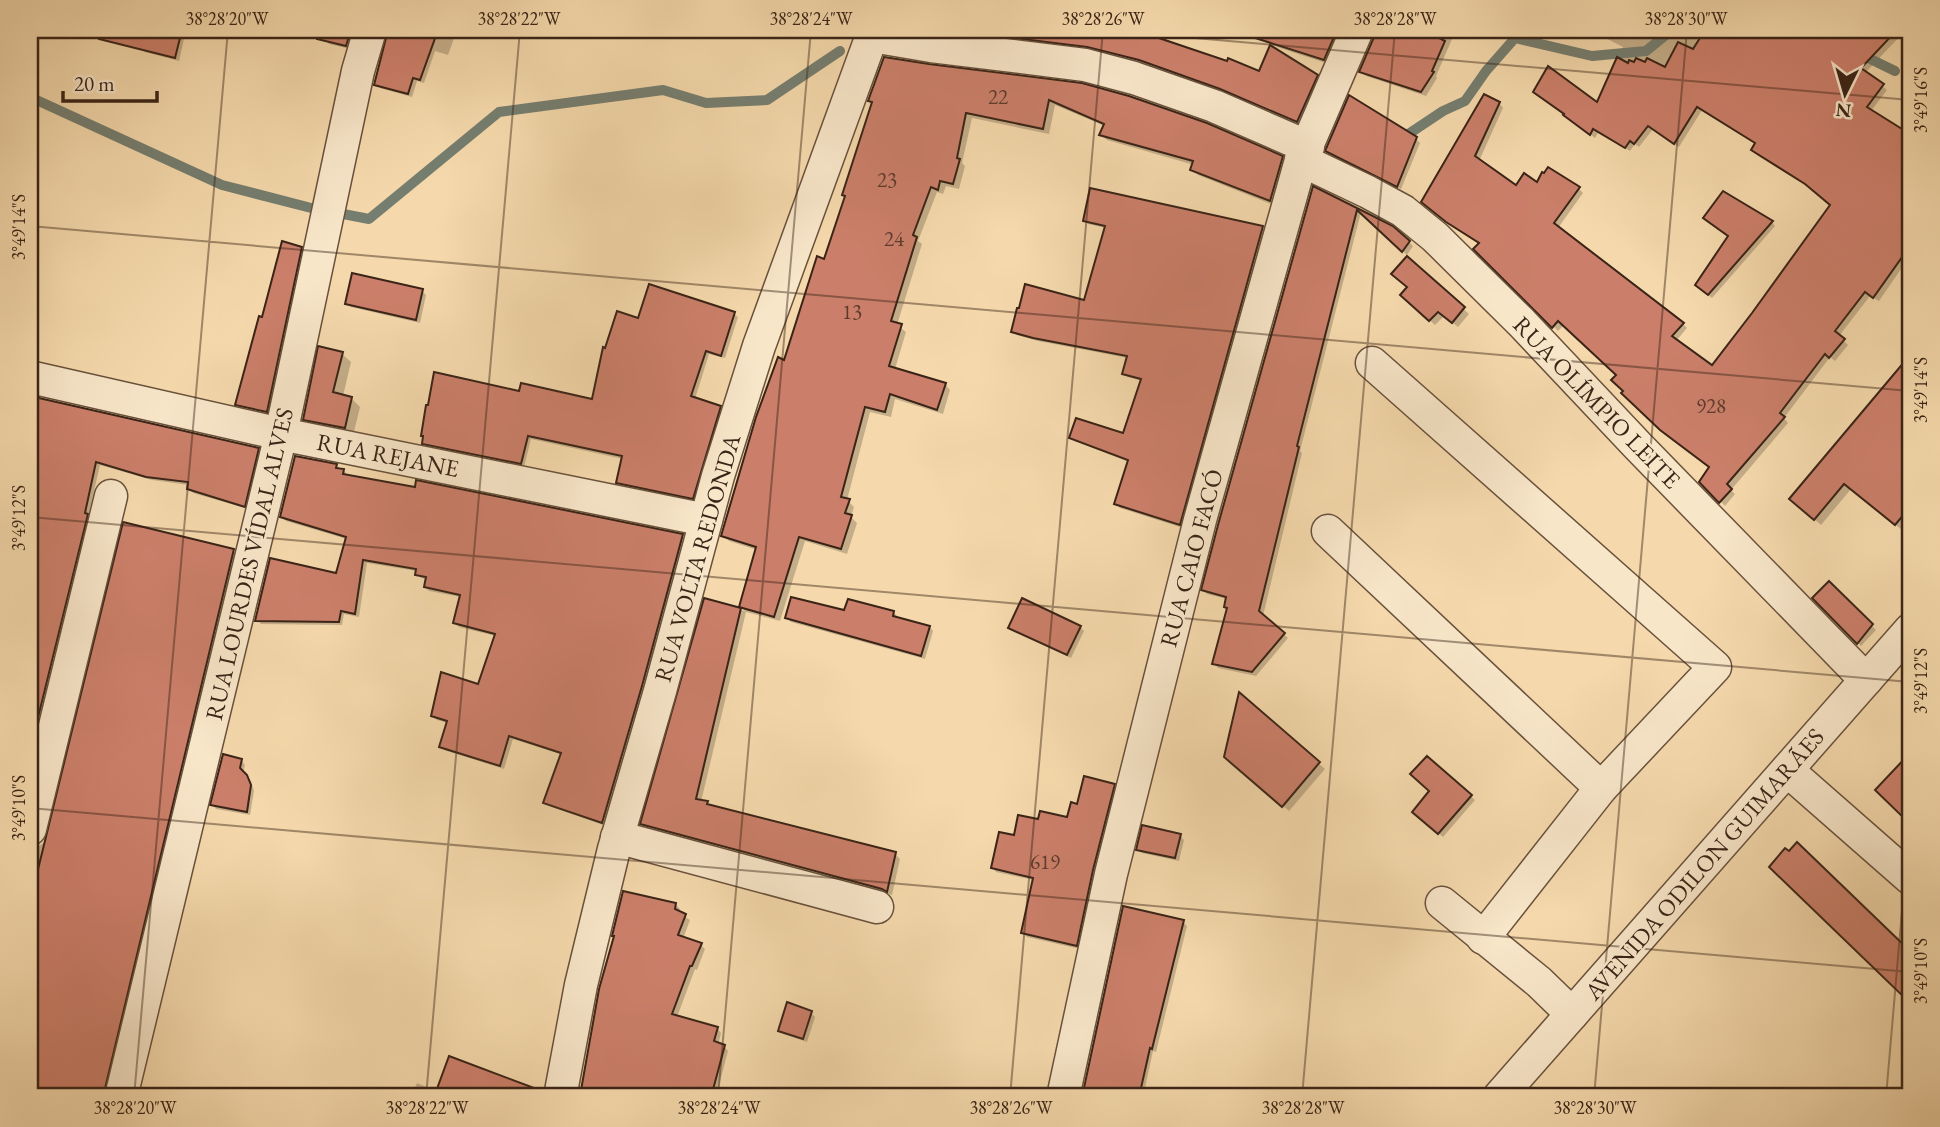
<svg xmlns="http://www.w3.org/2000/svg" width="1940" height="1127" font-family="'EB Garamond',serif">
<rect width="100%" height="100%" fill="#f5d9ac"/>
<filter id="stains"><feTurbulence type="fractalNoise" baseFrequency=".00286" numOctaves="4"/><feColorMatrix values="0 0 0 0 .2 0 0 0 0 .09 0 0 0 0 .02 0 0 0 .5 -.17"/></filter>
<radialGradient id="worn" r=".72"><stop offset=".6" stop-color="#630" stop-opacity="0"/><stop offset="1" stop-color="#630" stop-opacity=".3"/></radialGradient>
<g fill="#0003">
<path d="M146,30H186L179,61L145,52L141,48Z"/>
<path d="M328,30H356L350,49L329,44L325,40Z"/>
<path d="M389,30H457L448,55L435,51L424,83L417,81L412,97L380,88L376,84Z"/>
<path d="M931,30H1023L1032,31V30H1163L1159,40L1260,73L1316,77L1320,81L1301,125L1226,92L1145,64L1095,51Z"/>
<path d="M1278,30H1343L1329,64L1277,47L1273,42Z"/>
<path d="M1377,30H1456L1436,76L1437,78L1426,96L1366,76L1361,71L1376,38Z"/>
<path d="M1590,30H1906L1865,73L1887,90L1871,111L1910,136V256L1879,301L1870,296L1839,336L1848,345L1835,361L1830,357L1784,418L1788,423L1731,490L1735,494L1725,506L1701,482L1711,468L1618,375L1564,325L1558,331L1476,249L1481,244L1452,226L1427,206L1499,103L1503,108L1479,161L1517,187L1537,185L1549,169L1579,189L1583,193L1558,228L1683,324L1687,328L1676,341L1712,367L1832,205L1811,188L1757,155L1753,150L1757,144L1702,110L1679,147L1653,129L1639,147L1635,144L1630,151L1598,133L1595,138L1539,96L1598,104L1623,47Z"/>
<path d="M885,59L1282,158L1288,163L1276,206L1198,175L1192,169L1194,165L1107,140L1101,135L1105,126L1055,105L1049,134L972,118L962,163L965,166L959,189L946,186L943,194L937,192L918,241L922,244L897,325L906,332L895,369L945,384L950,390L943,414L895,399L891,417L870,412L847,500L854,507L851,517L857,523L847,554L805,541L780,621L746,612L701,802L707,803L710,806L895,854L900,859L892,895L647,829L642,824L705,600L745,611L741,607L757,550L729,541L723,535L785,362L825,261L847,197L873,103L870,100Z"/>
<path d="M1416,139L1420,143L1401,189L1331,155L1327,151Z"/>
<path d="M1314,189L1361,212L1300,451L1302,453L1263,616L1288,638L1256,676L1218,668L1214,663L1228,609L1226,607L1227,599L1207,594L1203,589Z"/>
<path d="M1364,214L1392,228L1409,242L1413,246L1407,255Z"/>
<path d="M1084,220L1263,227L1266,231L1183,528L1120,508L1116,504L1129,462L1075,441L1071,437L1124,435L1142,381L1128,377L1124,374L1128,358L1038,341L1017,335L1013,331L1085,303L1106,228L1088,224Z"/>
<path d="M1708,222H1772L1775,226L1712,298L1701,289L1729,237Z"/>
<path d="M301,248L305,252L270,415L241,408L237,404L264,319Z"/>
<path d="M1407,258L1469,314L1458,327L1444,316L1435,325L1407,300Z"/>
<path d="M422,291L426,295L420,323L351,307L347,303Z"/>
<path d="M734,314L738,317L725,358L709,354L695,399L720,407L724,411L697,501L621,486L618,482L623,459L531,439L524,467L428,447L424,443L520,393L593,401L639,320Z"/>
<path d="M342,354L351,362L343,396L351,398L360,407L353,436L313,428L305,419Z"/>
<path d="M1910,358V521L1902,530L1851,489L1821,525L1791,499Z"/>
<path d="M30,398L258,449L262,453L248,509L193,493L189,488V485L152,480L100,465L88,517L91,519L30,771Z"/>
<path d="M336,466L343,470L347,474V476L682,536L686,540L606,826L549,806L545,802L563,755L513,739L504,769L444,750L441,746L448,723L437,720L433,716L479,686L496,636L459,627L455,623L461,597L429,591L425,587L427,579L421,578L417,574V571L367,563L359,617L344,614L342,625L261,624L257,620L338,575L347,539L286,521L282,517Z"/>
<path d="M233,551L238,555L107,1097H30V848H36L45,842Z"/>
<path d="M1829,584L1876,630L1861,646L1814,598Z"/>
<path d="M845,613H894L897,616V618L930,627L933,631L925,659L791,622L787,618Z"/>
<path d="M1080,627L1084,631L1071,658L1014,631L1010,628Z"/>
<path d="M1240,695L1325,769L1289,811L1232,762Z"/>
<path d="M1910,751V823L1877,790L1890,777L1888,775Z"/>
<path d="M1427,758L1475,800L1443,837L1414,812L1432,791Z"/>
<path d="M242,761L245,765L243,773L251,781L254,791L250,815L216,809L212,805Z"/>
<path d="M1114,786L1118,790L1080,949L1027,937L1023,933L1034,880L996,872L993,868L1015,838L1039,821L1068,819Z"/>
<path d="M1180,836L1184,840L1179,861L1142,853L1138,850Z"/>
<path d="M675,904L680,909L679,913L690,920L683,939L701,945L705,949L697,970L695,969L677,1017L717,1028L721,1033L718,1045L724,1046L728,1051L716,1097H581L587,1074Z"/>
<path d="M1124,908L1183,922L1187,926L1156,1052L1153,1051L1143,1097H1084Z"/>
<path d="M811,1013L815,1017L807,1042L784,1034L780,1030Z"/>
<path d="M417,1083L438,1092L523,1089L520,1097H411Z"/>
</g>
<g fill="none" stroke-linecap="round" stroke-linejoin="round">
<g stroke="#757e70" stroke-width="10">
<path d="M1858,53L1895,71"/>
<path d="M30,97L222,185L319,210"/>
<path d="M1401,139L1443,111L1465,101L1486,71L1515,38L1592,56L1646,51L1672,30"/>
<path d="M338,213L369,219L499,112L663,90L706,103L767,100L840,51"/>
</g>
</g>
<g fill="#cb7f6a" stroke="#3a2417" stroke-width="2">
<path d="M100,30H182L175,58L99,39Z"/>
<path d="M318,30H351L346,46L317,39Z"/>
<path d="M388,30H438L420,80L413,78L408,94L374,85Z"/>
<path d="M949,30H1158L1156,37L1227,61L1228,58L1259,71L1270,45L1318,75L1297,122L1220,89L1139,60L1087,47Z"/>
<path d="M1247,30H1337L1324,60L1246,35Z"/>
<path d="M1375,30H1424L1445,41L1432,71L1434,72L1421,92L1359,72L1374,37Z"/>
<path d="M1705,30H1897L1861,68L1884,84L1867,107L1910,134V246L1873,298L1865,292L1835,331L1845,339L1829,358L1825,354L1780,413L1785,417L1727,484L1732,489L1719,503L1699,482L1709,467L1660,430L1621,393L1623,391L1611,380L1616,375L1558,321L1552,328L1473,249L1479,243L1446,222L1421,202L1484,94L1500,102L1475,156L1516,185L1524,173L1537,182L1542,172L1544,173L1548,167L1580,187L1554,223L1684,323L1672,336L1712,365L1752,313L1830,205L1805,184L1751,150L1755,143L1697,107L1674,144L1648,126L1634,144L1630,141L1625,148L1593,129L1590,135L1563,115L1564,114L1533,92L1548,66L1597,102L1617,57L1628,63L1629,60L1634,62L1636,58L1645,62L1647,58L1665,67L1678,42L1693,49Z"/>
<path d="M884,57L929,64L1082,83L1129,96L1207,123L1283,156L1270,201L1190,170L1193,161L1099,135L1104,124L1049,100L1043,129L966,113L957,158L960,159L953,184L940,181L938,190L931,187L913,235L917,237L891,321L902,324L889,366L946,383L937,410L890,394L885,412L865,407L841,497L850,499L845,513L852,515L841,549L799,537L774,617L739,607L756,547L721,536L756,417L778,357L784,360L817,256L824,259L845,196L842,195L872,102L868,101Z"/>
<path d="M1349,95L1417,137L1397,187L1325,151Z"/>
<path d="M1313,186L1393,226L1410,241L1402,252L1357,210L1297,446L1299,447L1259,611L1285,633L1252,672L1212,664L1227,608L1224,607L1226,597L1201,590L1218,525Z"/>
<path d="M1090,188L1263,226L1180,525L1114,504L1128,460L1069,438L1076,418L1123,433L1141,379L1122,374L1127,356L1033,338L1011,332L1017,308H1019L1025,284L1084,300L1105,226L1083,221Z"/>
<path d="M1723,191L1773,221L1708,295L1695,285L1728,236L1703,218Z"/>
<path d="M282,241L302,247L267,412L235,405L259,316L262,317Z"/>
<path d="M1407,256L1465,307L1452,323L1438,312L1429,321L1400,295L1407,287L1391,274Z"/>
<path d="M352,273L423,289L416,320L345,304Z"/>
<path d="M649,284L735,312L721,356L706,351L691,396L721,406L693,499L616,483L622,456L528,436L521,464L422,444L423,436H421L426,405H428L434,372L519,391L521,383L592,399L603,347L605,348L617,311L638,318Z"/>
<path d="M318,346L343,352L333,392L352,397L345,428L303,420Z"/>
<path d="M1910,355V507L1895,525L1844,484L1814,520L1789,499Z"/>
<path d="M30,396L259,448L245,507L187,489L188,482L146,477L96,462L85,513L88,514L33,738L30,737Z"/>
<path d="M295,456L337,464L336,468L344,469L343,474L415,487L416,480L683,534L642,686L602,823L543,803L561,753L509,736L500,766L439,747L447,721L431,716L441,672L478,684L495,634L453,623L460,595L424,587L426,577L415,575L416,569L363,560L355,614L341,611L339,622L255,621L270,558L336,573L346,537L280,517Z"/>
<path d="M123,522L234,549L103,1097H30V902Z"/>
<path d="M1829,581L1873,624L1857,644L1812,598Z"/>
<path d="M791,597L844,610L848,599L894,611L893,616L930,626L921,656L785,618Z"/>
<path d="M704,598L741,608L696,799L708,801L707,804L896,852L887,892L882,889L640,824Z"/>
<path d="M1022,598L1081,626L1067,655L1008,628Z"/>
<path d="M1239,692L1320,762L1282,807L1224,757Z"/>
<path d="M1910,753V824L1875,790Z"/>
<path d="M223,754L242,759L240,768L247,775L251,785L247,812L210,805Z"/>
<path d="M1427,756L1472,795L1438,834L1412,812L1429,791L1410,774Z"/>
<path d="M1084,776L1115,784L1093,870L1077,946L1021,933L1033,878L991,868L999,832L1014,835L1018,815L1038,819L1040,811L1067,817L1071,802L1077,804Z"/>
<path d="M1142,825L1181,834L1175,858L1136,850Z"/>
<path d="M1797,842L1910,951V1003L1769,867L1785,848L1789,851Z"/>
<path d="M623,891L676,903L675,909L686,914L678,935L702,943L692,966H690L672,1014L718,1027L714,1041L725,1045L711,1097H611L581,1090L599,989L614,936H612Z"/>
<path d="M1123,906L1184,920L1152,1049L1150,1048L1139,1097H1082Z"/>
<path d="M787,1002L812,1011L803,1039L778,1031Z"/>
<path d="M449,1056L542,1091V1097H434Z"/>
</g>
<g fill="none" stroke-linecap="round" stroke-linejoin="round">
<defs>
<g id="minor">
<path d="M872,36L931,46L1085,65L1134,78L1214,106L1308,147"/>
<path d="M1301,160L1368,192L1403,211L1435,237L1521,322L1638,446L1866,680"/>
<path d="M1372,363L1715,667L1601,788L1483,938"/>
<path d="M30,377L281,434L706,520"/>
<path d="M1328,531L1601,788"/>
<path d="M1787,770L1910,878"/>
<path d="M30,829L111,496"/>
<path d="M617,837L877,907"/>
<path d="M1442,903L1539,982L1572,1014"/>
<path d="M121,1097L281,434L358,71L370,30"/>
<path d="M560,1097L581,985L614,849L660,691L718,476L759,346L874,30"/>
<path d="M1063,1097L1111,874L1200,520L1301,160L1357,30"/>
<path d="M1499,1097L1910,630"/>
</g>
</defs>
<use href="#minor" stroke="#69513c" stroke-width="35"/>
<use href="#minor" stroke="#f8e6c9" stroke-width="32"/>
</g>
<path fill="none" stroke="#3a2417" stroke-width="2" stroke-opacity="0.45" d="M1103,30L1910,100M30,226L1910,391M30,517L1910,682M30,808L1910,972M134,1097L228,30M426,1097L520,30M718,1097L811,30M1010,1097L1103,30M1302,1097L1395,30M1594,1097L1687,30M1886,1097L1910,818"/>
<g text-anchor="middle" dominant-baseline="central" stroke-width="5" stroke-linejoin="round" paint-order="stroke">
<g font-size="21" fill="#5e3b2c">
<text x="998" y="96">22</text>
<text x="887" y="179">23</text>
<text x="894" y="238">24</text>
<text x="852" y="311">13</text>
<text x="1711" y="405">928</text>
<text x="1045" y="861">619</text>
</g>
<g font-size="24" fill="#3a2417" stroke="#f8e6c9">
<text transform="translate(1597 402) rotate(46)">RUA OLÍMPIO LEITE</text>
<text transform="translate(388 455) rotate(11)">RUA REJANE</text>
<text transform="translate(697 558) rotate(-74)">RUA VOLTA REDONDA</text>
<text transform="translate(1191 558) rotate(-75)">RUA CAIO FACÓ</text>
<text transform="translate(249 564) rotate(-77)">RUA LOURDES VÍDAL ALVES</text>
<text transform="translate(1704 864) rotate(-49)">AVENIDA ODILON GUIMARÃES</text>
</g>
</g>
<rect width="1940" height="1127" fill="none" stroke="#f5d9ac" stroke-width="77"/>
<g transform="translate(1845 94) rotate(185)" stroke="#f8e6c9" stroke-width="5" paint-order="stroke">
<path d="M0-5L12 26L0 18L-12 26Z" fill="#3a2417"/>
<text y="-10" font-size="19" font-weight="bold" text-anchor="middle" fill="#3a2417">N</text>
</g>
<path d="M63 91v10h94v-10" fill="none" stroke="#3a2417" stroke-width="3.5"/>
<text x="74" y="91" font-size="21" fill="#3a2417" stroke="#f8e6c9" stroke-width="5" paint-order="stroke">20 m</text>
<rect x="38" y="38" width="1864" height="1050" fill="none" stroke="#3a2417" stroke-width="2.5"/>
<g font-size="18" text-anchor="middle" fill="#3a2417">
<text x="227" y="25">38°28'20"W</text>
<text x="519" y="25">38°28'22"W</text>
<text x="811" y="25">38°28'24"W</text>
<text x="1103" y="25">38°28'26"W</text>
<text x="1395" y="25">38°28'28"W</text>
<text x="1686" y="25">38°28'30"W</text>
<text transform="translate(1921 100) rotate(-90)" y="6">3°49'16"S</text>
<text transform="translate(19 227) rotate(-90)" y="6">3°49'14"S</text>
<text transform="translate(1921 390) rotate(-90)" y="6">3°49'14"S</text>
<text transform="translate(19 518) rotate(-90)" y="6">3°49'12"S</text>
<text transform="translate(1921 681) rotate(-90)" y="6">3°49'12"S</text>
<text transform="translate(19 808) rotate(-90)" y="6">3°49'10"S</text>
<text transform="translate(1921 971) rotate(-90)" y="6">3°49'10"S</text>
<text x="135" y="1114">38°28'20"W</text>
<text x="427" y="1114">38°28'22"W</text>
<text x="719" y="1114">38°28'24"W</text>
<text x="1011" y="1114">38°28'26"W</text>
<text x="1303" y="1114">38°28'28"W</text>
<text x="1595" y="1114">38°28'30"W</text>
</g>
<rect width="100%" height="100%" filter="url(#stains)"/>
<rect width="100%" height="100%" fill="url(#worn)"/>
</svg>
